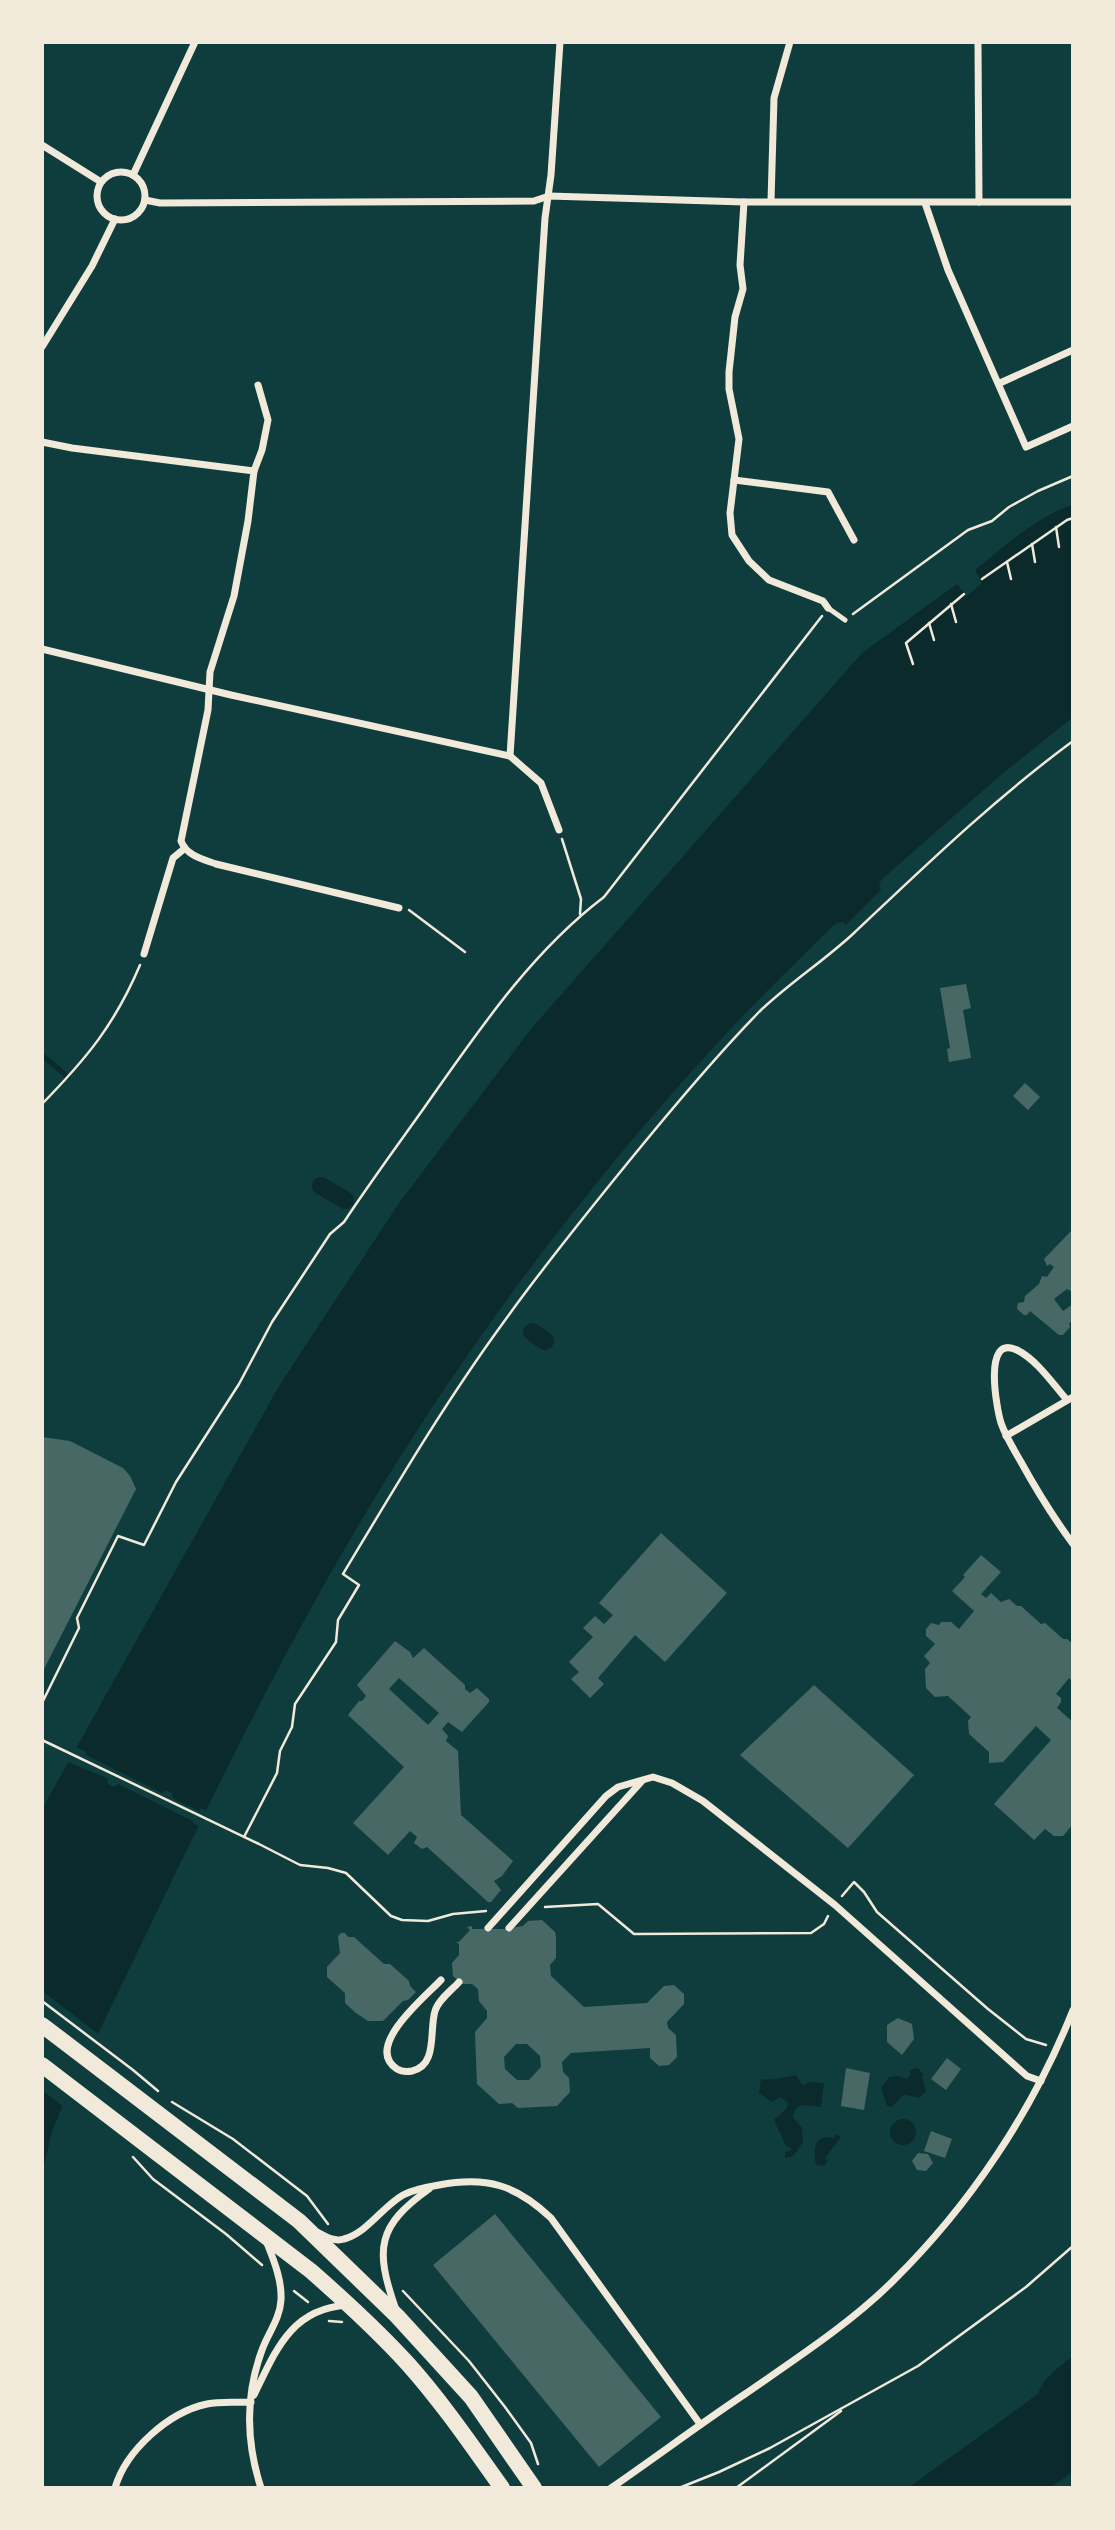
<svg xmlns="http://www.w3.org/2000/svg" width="1115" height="2530" font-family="'Noto Sans',sans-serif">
<rect width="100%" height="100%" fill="#0f3d3e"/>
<g fill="#0a2a2b">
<path d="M1073,505V717L996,779L881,880L879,886L881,890L846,925L843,922L836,923C790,968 744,1013 701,1061C557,1220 430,1396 325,1583C229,1753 149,1932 62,2107L52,2131L42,2175V1809L279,1386L399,1203L531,1029L862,653L957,584L967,596L982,583L975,570C1001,549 1040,514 1073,505Z"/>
<path d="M917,2068L924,2074L922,2076L926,2091L920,2097C914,2098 911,2095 905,2095C899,2096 897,2104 891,2107L887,2106L881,2088L889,2077L898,2076L906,2079L910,2076V2070Z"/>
<path d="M796,2075L803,2086L809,2082L824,2083L821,2107L801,2105L795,2109L793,2117L802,2128L803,2142L793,2156L785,2158V2152L790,2151L791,2148L786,2146L774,2120L786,2109L788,2102L780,2097L772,2102L759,2093L761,2079C772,2081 785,2077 796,2075Z"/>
<circle cx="903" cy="2132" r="13"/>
<path d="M836,2134L841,2137L825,2158L828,2161L824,2166L816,2165C813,2149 814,2134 834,2138Z"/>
<path d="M1073,2356V2472L1050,2488H908L1038,2394C1043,2378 1060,2366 1073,2356Z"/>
</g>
<g fill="#0f3d3e">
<path d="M73,1746L87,1752L86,1755L162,1793L166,1790L172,1793V1798L199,1811L201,1808L211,1813L202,1830V1828L193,1823V1821L118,1784L113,1787L108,1784L107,1778L65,1761Z"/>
<path d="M42,1991L101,2036L65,2108L42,2090Z"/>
</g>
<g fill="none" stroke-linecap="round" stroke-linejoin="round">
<path stroke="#0a2a2b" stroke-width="5" d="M42,1055L68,1077"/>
<g stroke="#0a2a2b" stroke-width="18">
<path d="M321,1186L345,1200"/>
<path d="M532,1332L545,1341"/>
</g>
</g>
<g fill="#486865" fill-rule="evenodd">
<path d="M966,984L971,1008L963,1010L971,1058L949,1062L947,1049L950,1048L940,988Z"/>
<path d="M1025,1083L1040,1097L1028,1110L1013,1096Z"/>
<path d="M1073,1229V1292L1067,1289L1054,1299L1063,1311L1073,1304V1321L1069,1323L1070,1327L1063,1335H1059L1030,1311L1027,1315H1024L1017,1309L1018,1303L1024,1302L1025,1296L1039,1284L1042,1276L1047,1277L1051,1271L1054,1267L1050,1264L1047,1266L1044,1259Z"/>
<path d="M42,1437L70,1441L123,1468L130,1476L136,1489L42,1673Z"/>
<path d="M661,1533L727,1593L665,1662L635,1635L598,1678L604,1684L590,1698L571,1679L579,1672L569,1662L593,1637L583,1628L595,1616L604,1624L613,1615L599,1603Z"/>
<path d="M981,1555L1001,1572L981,1594L986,1598L991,1593L1001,1602L1009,1599L1017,1606H1021L1041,1624L1045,1623L1063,1639H1067L1073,1644V1682L1069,1678L1056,1694L1061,1698V1702L1057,1708L1073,1722V1824L1063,1836H1054L1045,1829L1034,1840L994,1804L1051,1740L1036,1726L1003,1762L989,1763V1752L969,1734L968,1721L971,1717L948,1696L935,1697L926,1688L925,1669L930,1663L924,1656L935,1644L926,1636V1629L931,1623L939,1625L941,1622H951L959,1629L974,1611L952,1591L965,1577L963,1575Z"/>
<path d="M395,1641L410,1652L413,1658L424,1648L465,1685V1689L470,1693L477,1688L489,1699V1702L462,1732L448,1722L442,1729L448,1736L446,1741L458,1751L461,1815L513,1861L502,1876L494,1881L501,1890L491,1902H488L427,1847L422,1849L414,1843L417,1837L410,1831L388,1855L353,1823L404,1767L348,1715L359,1701H362L366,1696L357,1685ZM399,1678L439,1713L428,1725L389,1689Z"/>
<path d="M814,1685L914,1775L848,1848L740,1755Z"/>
<path d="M542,1920L555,1932L556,1937V1958L550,1965L551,1976L584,2007L647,2003L664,1986L674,1985L684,1994V2004L667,2022L668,2028L676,2035L677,2057L669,2065L659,2066L650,2058V2048L571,2053L562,2062L563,2072L569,2078L570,2092L557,2106L518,2108L512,2103L499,2104L477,2084L475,2032L487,2018V2011L479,2001L478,1989L472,1984H462L453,1976L452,1963L459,1955V1944L456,1942H459L470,1930L467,1927L472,1926V1929H505L523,1926L528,1921ZM516,2044H527L540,2056L541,2067L529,2080H517L505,2069L504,2057Z"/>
<path d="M341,1933H345L348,1937H354L384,1964H390L409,1981L410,1986L416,1992L408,2000L403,2001L383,2021H368L356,2013L345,2003V1993L327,1977V1967L340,1953L338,1936Z"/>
<path d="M898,2018L912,2024L914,2039L902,2055L887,2042V2025Z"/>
<path d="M947,2058L961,2069L946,2090L931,2079Z"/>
<path d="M846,2068L870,2073L864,2110L841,2106Z"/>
<path d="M931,2131L952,2139L945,2158L924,2151Z"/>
<path d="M918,2153L928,2154L933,2163L926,2171L917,2170L912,2161Z"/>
<path d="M495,2214L661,2417L599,2467L433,2265Z"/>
</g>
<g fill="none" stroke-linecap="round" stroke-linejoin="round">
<g stroke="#f1e9da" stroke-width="2.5">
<path d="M1056,527L1059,547"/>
<path d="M1032,544L1035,562"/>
<path d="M1007,562L1011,579"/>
<path d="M982,579L1067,520L1073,518"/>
<path d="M951,604L956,622"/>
<path d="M853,614L968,530L992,521L1009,507L1038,491L1073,476"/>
<path d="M929,623L934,640"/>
<path d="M913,664L906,643L964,594"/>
<path d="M562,839L581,899L580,914"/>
<path d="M409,910L465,952"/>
<path d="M42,1104C87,1058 115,1024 140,965"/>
<path d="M42,1703L79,1628L77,1618L118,1536L144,1545L176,1482L239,1384L272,1322L330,1234L344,1222C369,1184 397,1146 424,1108C477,1033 530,953 604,897L822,616"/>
<path d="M42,1740L259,1844L300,1865L328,1868L346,1873L391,1916L402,1920L428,1921L453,1914L486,1911"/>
<path d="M244,1837L277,1773L280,1751L292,1727L295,1704L336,1642L338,1620L359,1585L343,1574C394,1489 444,1404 503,1323C543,1267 586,1214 630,1160C670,1111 715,1057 759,1012C789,983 824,961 854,933C926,865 993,800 1073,741"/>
<path d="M842,1896L854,1882L864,1892L877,1912L988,2009L1026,2039L1046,2045"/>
<path d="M545,1907L598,1904L634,1934L811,1933L824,1924L828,1916"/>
<path d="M42,2001L133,2070L158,2091"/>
<path d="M172,2102L233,2139L307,2196L328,2224"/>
<path d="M133,2157L153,2179L226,2234L262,2265"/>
<path d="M294,2291L308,2302"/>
<path d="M403,2291L469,2361L505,2407L531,2443L538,2464"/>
<path d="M329,2321L342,2322"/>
<path d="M679,2488L719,2472L770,2448L918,2366L1026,2287L1073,2246"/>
<path d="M736,2488L841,2411"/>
</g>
<path stroke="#f1e9da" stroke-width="5" d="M828,608L845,620"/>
<g stroke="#f1e9da" stroke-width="7">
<path d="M978,42L979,202"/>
<path d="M42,145L101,182"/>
<circle cx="121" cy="196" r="24"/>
<path d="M133,175L195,42"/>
<path d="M145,200L160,203L534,201L549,196L744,202H1073"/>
<path d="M771,201L774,98L790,42"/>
<path d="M744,202L740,265L743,289L735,317L729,372V389L739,439L730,513L732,535L749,561L769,580L823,601L828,608"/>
<path d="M925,203L948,270L1026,447L1073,426"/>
<path d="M42,347L92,266L115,219"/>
<path d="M1000,383L1073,350"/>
<path d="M42,442L72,448L254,471L248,521L234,596L210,672L208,710L181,841C187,856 202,859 216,864L399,908"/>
<path d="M254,471L262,450L268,420L258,385"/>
<path d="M734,480L828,492L854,540"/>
<path d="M42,649L231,695L510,756L541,783L559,830"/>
<path d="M510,756L545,218L551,175L560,42"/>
<path d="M144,954L173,858L184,849"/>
<path d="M1067,1400C1053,1384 1037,1360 1017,1350C982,1333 997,1410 1001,1423C1006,1437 1014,1450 1021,1462C1037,1491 1053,1517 1073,1544"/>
<path d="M1006,1436L1073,1397"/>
<path d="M488,1928L606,1796L618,1787L653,1777L672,1783L703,1801L835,1905L1027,2076L1041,2081"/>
<path d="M509,1928L642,1781"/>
<path d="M441,1980C425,1997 363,2047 397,2069C402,2072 406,2072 412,2071C438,2065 429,2031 435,2011C438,2000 452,1990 459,1982"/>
<path d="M319,2233C326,2237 335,2242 344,2239C367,2233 382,2207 403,2195C414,2189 427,2187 439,2185C487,2176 516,2185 551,2218L700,2424"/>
<path d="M395,2307C375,2249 377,2226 429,2189"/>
<path d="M254,2395C276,2350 291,2309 347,2305"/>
<path d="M115,2488C126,2450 169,2412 207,2404C221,2401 237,2403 251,2402"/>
<path d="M261,2488C246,2442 245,2396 262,2350C268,2333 280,2319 281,2300C282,2280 274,2261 267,2243"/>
<path d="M611,2488C656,2457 700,2424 745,2394C794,2360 851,2323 893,2281C970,2205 1033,2111 1073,2010"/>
</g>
<g stroke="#f1e9da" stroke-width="16">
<path d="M42,2025L299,2221L397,2316L471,2397L534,2488"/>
<path d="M42,2065L311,2271C344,2300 378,2331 408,2364C442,2402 472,2446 502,2488"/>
</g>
</g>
<rect width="1115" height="2530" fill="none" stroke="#f1e9da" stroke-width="88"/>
</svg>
